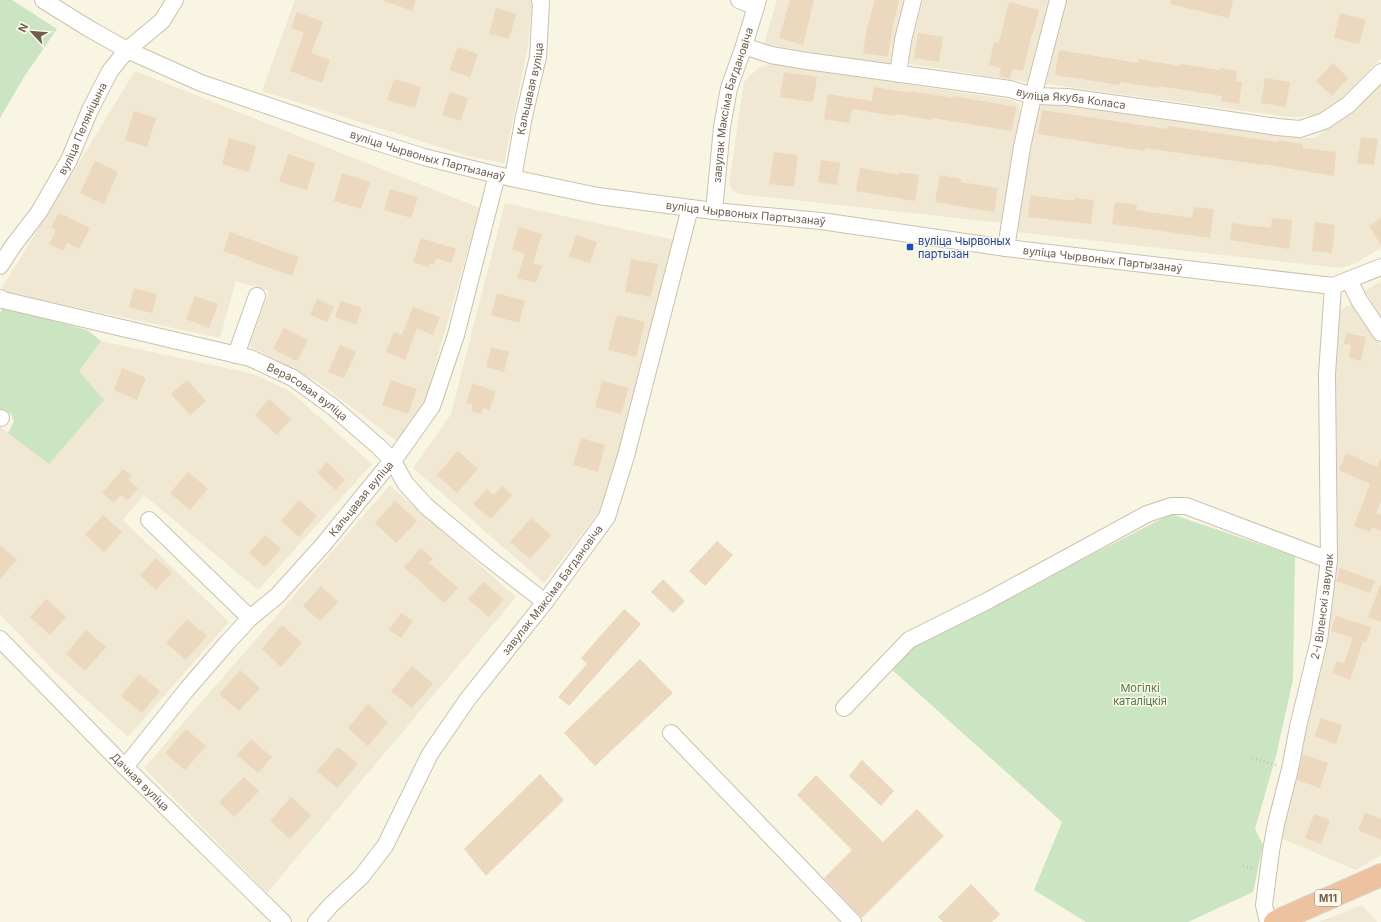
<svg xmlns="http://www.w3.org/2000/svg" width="1381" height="922" font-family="Inter,sans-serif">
<rect width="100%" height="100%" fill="#f9f5e3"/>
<g fill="#f0e8d2">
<path d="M295,0H531L532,4L528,46L504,163L468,156L262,91Z"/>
<path d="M777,0H906L894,57L891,64L840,57L764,44Z"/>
<path d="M923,0H1050L1027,82L909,64L910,48Z"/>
<path d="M1066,0H1381V58L1339,102L1325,112L1309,116L1289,117L1046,84Z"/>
<path d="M770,64L1013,100L1020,105V117L1002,223L739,194L732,190L729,184L744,82L758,68Z"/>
<path d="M135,71L480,208L422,411L397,441L319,383L249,346L269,291L236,281L220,338L0,291Z"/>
<path d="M1381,79V248L1356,263L1340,268L1016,232L1035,107L1042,103L1217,126L1301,138H1315L1344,116Z"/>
<path d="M505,203L675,240L605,504L544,583L413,468L451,414Z"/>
<path d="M1381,281V317L1365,291Z"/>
<path d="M1353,304L1381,346V855L1356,870L1276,836L1333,577L1337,478L1335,355L1340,310Z"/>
<path d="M101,341L254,374L291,392L372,464L258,590L144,495L123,520L229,622L128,737L52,669L0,614V427L49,463L79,371Z"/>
<path d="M390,485L516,597L267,893L144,768Z"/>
<path d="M1362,905L1377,922H1319Z"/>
</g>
<g fill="#cbe5c3">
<path d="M0,0H12L57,29L24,77L0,118Z"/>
<path d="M4,307L87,330L101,341L79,371L104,400L49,464L8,433L14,421L11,414L0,409V313Z"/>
<path d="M1171,514L1295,556L1293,680L1276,756L1255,829L1263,845L1253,892L1188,922H1086L1034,890L1062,822L890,668L911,647Z"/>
</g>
<g fill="#ecd8be">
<path d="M384,0H416L412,11L384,1Z"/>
<path d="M790,0H814L803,45L779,38Z"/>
<path d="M875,0H899L893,26L888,57L863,53L867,28Z"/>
<path d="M1171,0H1233L1229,18L1170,4Z"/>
<path d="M1009,2L1039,10L1033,34L1032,33L1023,71L1012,69L1010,79L999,76L1001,68L989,65L994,42L999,43Z"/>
<path d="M496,8L516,14L509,39L489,34Z"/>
<path d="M297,12L323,22L311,53L330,60L322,83L290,71L304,33L291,28Z"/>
<path d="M1340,13L1366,20L1359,44L1334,38Z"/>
<path d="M918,33L943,37L939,62L914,58Z"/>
<path d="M458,47L478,54L470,77L449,70Z"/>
<path d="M1059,50L1138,63V59L1181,66V64L1219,70L1220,68L1237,71L1236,81L1242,82L1239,104L1221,101L1222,96L1159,86V88L1120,82L1119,85L1055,75Z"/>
<path d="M1333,63L1348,78L1332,96L1316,81Z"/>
<path d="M784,72L817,77L813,102L780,97Z"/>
<path d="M1265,78L1290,82L1286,107L1261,103Z"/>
<path d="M394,79L421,87L415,108L387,100Z"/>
<path d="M874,87L911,93V91L952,98L953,96L1016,107L1012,131L932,118V120L896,114L895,116L852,109L849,123L824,119L828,94L872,101Z"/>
<path d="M450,92L468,98L461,121L442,115Z"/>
<path d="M1042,110L1167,129L1168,126L1278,142V140L1303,144L1302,148L1336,152L1334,176L1263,164V165L1145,148V151L1038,134Z"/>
<path d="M134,111L156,118L147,147L125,140Z"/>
<path d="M1361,137L1378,139L1374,165L1357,163Z"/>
<path d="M229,138L256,146L249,172L222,164Z"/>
<path d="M774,152L798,155L794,187L769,184Z"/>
<path d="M288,154L315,163L307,190L279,182Z"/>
<path d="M821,160L840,163L837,185L818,182Z"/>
<path d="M95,161L118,172L104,204L80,193Z"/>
<path d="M860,168L899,175V172L919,175L915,201L856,191Z"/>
<path d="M342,173L370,182L361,209L334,201Z"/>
<path d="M940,175L961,179V182L998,188L994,212L935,202Z"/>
<path d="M390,189L418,197L411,218L384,210Z"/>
<path d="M1031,195L1074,201V198L1094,200L1091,224L1028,217Z"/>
<path d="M1115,202L1137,205L1136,210L1192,218L1194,207L1214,209L1210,238L1112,224Z"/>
<path d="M59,213L90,228L79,249L67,243L63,251L49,244L56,230L51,227Z"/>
<path d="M1272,218L1292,220L1289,249L1230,240L1232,223L1271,228Z"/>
<path d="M1381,218V245L1369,226Z"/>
<path d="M1315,222L1335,225L1332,253L1312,251Z"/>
<path d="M519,227L542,234L533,263L542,266L536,283L517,278L525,254L512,249Z"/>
<path d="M230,232L299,257L292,276L223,251Z"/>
<path d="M576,235L597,242L590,263L569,257Z"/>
<path d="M421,238L456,249L451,263L436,258L434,265L430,263L429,267L413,262Z"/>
<path d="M631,259L658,264L651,297L625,292Z"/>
<path d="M134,288L157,294L152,313L129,307Z"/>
<path d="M497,293L525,301L519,323L491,315Z"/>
<path d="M195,296L218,304L209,328L186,319Z"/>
<path d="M317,299L334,307L327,322L310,315Z"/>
<path d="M341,301L362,308L356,325L335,317Z"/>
<path d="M413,307L440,317L433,335L417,328L405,360L386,352L394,332L402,335Z"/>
<path d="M617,315L645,322L636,357L608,350Z"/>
<path d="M284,328L308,340L297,361L273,349Z"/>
<path d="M1346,333L1366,337L1361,361L1349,358L1351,345L1344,344Z"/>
<path d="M340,345L356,352L344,378L328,372Z"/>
<path d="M491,347L509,352L504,372L486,367Z"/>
<path d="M122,368L146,378L137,400L114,390Z"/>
<path d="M187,380L206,401L190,415L171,394Z"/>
<path d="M391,380L417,389L408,414L382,405Z"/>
<path d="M602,381L629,388L621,414L595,407Z"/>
<path d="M473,383L496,392L489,410L483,408L481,414L471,411L473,405L466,403Z"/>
<path d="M269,399L291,419L277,435L255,415Z"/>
<path d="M581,438L605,445L598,472L573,465Z"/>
<path d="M458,451L478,469L457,493L437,475Z"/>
<path d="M1346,453L1377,467L1381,458V501L1376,513L1381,515V531L1372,527L1370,532L1354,526L1370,484L1339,470Z"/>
<path d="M327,462L345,480L336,490L317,473Z"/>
<path d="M123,469L132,476L128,480L138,488L128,500L121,495L114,503L102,493Z"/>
<path d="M188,472L208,489L190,510L170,493Z"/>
<path d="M502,486L512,495L491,519L473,504L487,489L494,495Z"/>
<path d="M299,500L317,516L299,537L281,521Z"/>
<path d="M395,501L417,521L396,543L375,523Z"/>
<path d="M103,515L122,532L104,552L85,535Z"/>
<path d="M531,518L551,535L530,559L510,542Z"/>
<path d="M265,535L281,549L265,567L249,553Z"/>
<path d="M717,541L733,555L705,586L689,571Z"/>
<path d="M0,545L17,560L0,579Z"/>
<path d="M421,548L433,559L429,563L458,588L444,603L404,567Z"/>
<path d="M156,558L172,573L156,590L140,575Z"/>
<path d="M1340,568L1375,581L1370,593L1336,581Z"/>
<path d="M663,579L685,601L673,613L651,592Z"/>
<path d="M483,582L504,599L489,617L468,599Z"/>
<path d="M1380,585H1381V622L1368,617Z"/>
<path d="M321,586L338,602L320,621L303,606Z"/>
<path d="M46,599L66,617L50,635L30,617Z"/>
<path d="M624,609L641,624L569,706L558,697L587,664L581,658Z"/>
<path d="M401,613L413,621L401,638L389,630Z"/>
<path d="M1336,616L1371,627L1366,642H1363L1350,680L1332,673L1337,661L1344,663L1353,638L1331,631Z"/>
<path d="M187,619L207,636L186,660L166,643Z"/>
<path d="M282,625L302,643L281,667L262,649Z"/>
<path d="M86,630L106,647L85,671L66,654Z"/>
<path d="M640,659L673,693L595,766L564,733Z"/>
<path d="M412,666L433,684L412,708L391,691Z"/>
<path d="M240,670L260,688L239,711L219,694Z"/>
<path d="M139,674L160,691L142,713L121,696Z"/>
<path d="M368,704L388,722L368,746L348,728Z"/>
<path d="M1321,718L1342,725L1336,744L1315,736Z"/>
<path d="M186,729L206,746L185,770L165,753Z"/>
<path d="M251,739L272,757L258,773L237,755Z"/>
<path d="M338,747L358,764L337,788L317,771Z"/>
<path d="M1303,754L1328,763L1320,788L1297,780Z"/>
<path d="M862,760L894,791L881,806L849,776Z"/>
<path d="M540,774L564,800L486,876L464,849Z"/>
<path d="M816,775L883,842L917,809L944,836L862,918L824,878L852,850L797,795Z"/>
<path d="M244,777L259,791L234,817L219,802Z"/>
<path d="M291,797L311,815L290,839L270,821Z"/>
<path d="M1365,813L1381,819V840L1358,830Z"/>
<path d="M1314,814L1330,820L1321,844L1305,838Z"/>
<path d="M971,884L1000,914L992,922H943L938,917Z"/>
</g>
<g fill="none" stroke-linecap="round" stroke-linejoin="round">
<defs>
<g id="minor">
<path id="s1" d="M43,0L88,28L127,50L201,83L351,134L424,157L497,175L598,196L714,211L821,221L1006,248L1333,286L1381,267"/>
<path d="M739,0L756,7"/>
<path id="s2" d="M744,46L771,55L807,61L1010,89L1033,96L1067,97L1190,114L1277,127L1300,129L1324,121L1348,105L1381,72"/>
<path d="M898,74L903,40L913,0"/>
<path id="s3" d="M513,178L524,116L538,57L541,3L540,0"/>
<path id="s4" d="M714,211L722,127L729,88L744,46L758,0"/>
<path d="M1006,248L1022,147L1033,96L1058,0"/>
<path id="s5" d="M0,266L13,246L39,212L69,160L90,110L110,71L127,50L162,21L175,0"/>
<path d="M1349,280L1359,300L1381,333"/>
<path id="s6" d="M0,298L3,300L250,358L293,378L333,407L379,447L393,461L405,483L426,506L487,557L545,602"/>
<path d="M236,355L257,296"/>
<path d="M0,418H1"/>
<path d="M149,520L250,618"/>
<path id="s7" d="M0,639L125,767L283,922"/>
<path d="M844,708L909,640L989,600L1147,514L1171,506H1186L1329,560"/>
<path d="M671,733L853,922"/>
<path id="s8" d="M125,767L188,688L227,643L250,618L277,596L323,545L385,469L393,461L432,406L456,335L497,175"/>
<path id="s9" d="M316,922L331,905L361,877L385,846L430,754L467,700L545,602L607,517L626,456L690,208"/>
<path id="s10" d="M1268,922L1264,905L1271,851L1276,824L1290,769L1298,727L1319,640L1329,560L1327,374L1333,286"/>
</g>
<path id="highway" d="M1275,922L1381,875"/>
</defs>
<use href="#minor" stroke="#cbc0ae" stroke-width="18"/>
<use href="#highway" stroke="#dcd8d4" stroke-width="24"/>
<g stroke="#d0bca1" stroke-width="2.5" stroke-dasharray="1 3" stroke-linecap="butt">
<path d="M1252,758L1278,766"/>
<path d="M1243,866L1254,869"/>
</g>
<use href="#minor" stroke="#fff" stroke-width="16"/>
<use href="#highway" stroke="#edc2a0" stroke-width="22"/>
</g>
<rect fill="#1a4fb4" stroke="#fdf8e9" stroke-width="1.5" x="906" y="243" width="8" height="8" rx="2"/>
<g text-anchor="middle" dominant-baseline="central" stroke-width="3" stroke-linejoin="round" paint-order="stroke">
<rect fill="#fdf8e9" stroke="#998c7b" stroke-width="1" x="1315" y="890" width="26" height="16" rx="3"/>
<g font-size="10" font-weight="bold" fill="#6e5e4c">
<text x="1328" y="898">М11</text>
</g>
<g font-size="11" fill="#6e5e4c" stroke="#fdf8e9">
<text stroke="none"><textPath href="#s3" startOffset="91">Кальцавая вуліца</textPath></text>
<text stroke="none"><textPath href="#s2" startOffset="332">вуліца Якуба Коласа</textPath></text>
<text stroke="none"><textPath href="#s4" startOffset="108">завулак Максіма Багдановіча</textPath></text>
<text stroke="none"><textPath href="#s5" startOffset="161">вуліца Пеляніцына</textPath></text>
<text stroke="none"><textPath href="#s1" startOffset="417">вуліца Чырвоных Партызанаў</textPath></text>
<text stroke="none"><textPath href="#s1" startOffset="741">вуліца Чырвоных Партызанаў</textPath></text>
<text stroke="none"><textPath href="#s1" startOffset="1101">вуліца Чырвоных Партызанаў</textPath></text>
<text stroke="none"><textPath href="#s6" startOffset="324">Верасовая вуліца</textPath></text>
<text stroke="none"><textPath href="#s8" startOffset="358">Кальцавая вуліца</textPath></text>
<text stroke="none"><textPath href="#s9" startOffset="410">завулак Максіма Багдановіча</textPath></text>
<text stroke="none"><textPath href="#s10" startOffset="322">2-і Віленскі завулак</textPath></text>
<text stroke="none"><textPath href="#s7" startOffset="200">Дачная вуліца</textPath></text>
</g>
<g font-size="11" fill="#164399" stroke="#fdf8e9" text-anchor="start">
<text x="918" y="241">вуліца Чырвоных<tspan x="918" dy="13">партызан</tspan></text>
</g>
<g font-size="11" fill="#4e7948" stroke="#fdf8e9">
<text x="1140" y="688">Могілкі<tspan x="1140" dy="13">каталіцкія</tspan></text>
</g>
</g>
<g transform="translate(32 32) rotate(296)" stroke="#fdf8e9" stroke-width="3" paint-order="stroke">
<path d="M0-3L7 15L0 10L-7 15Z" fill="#6e5e4c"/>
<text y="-6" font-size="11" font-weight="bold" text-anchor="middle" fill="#6e5e4c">N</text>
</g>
</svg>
